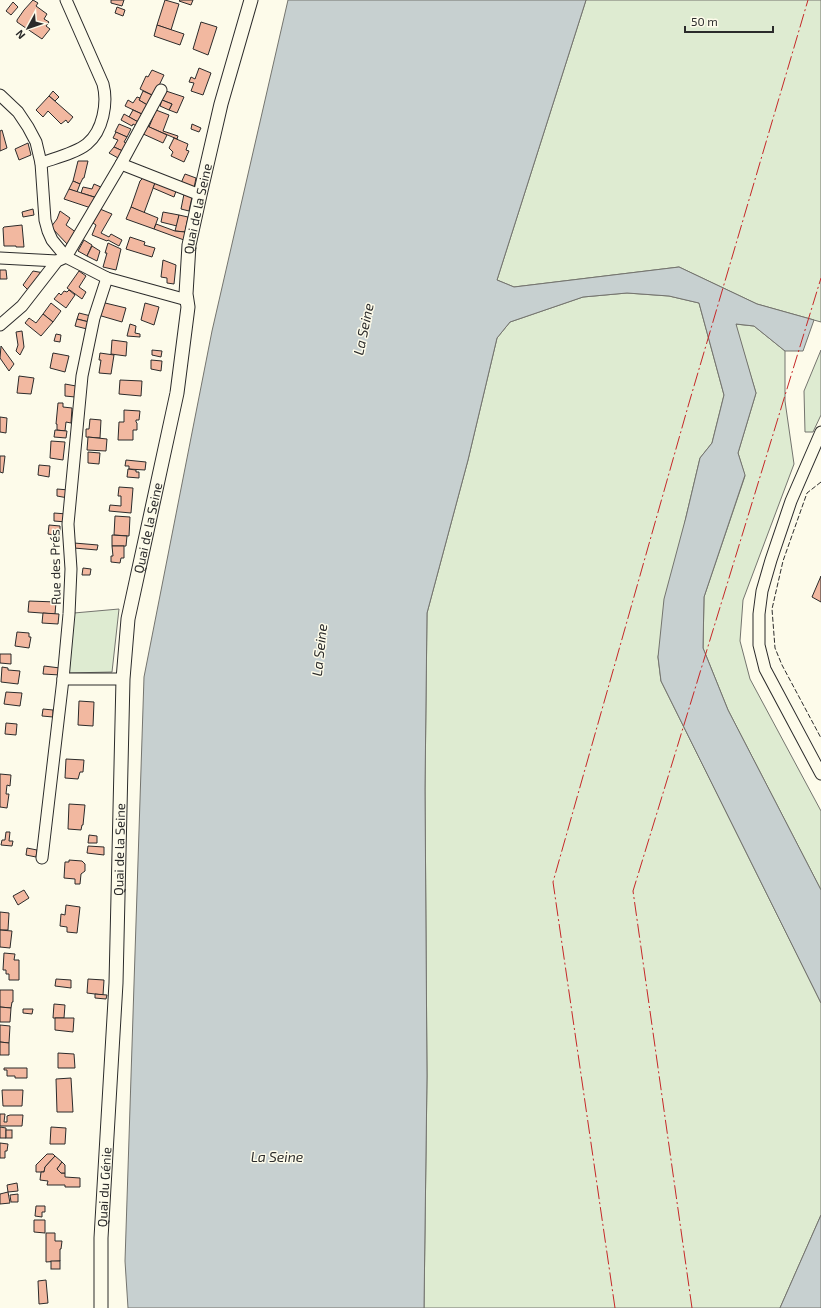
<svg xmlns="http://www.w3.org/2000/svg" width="821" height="1308" font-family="'Exo 2',sans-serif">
<rect width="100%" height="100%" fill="#fdfbea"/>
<g fill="#deebd1" stroke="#74746e">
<path d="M586,0H821V322L757,304L679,267L514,287L497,280Z"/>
<path d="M627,293L669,296L699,303L724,395L712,443L700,458L686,517L658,657L661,681L821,1003V1215L780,1308H424L427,1076L425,789L427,613L468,460L497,338L510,322L583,297Z"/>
<path d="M735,324L754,326L785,351V401L794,464L743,600L740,641L750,679L821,811V890L728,710L703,648L704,597L745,476L738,453L756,393Z"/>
<path d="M821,350V415L813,432H805L804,391Z"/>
<path d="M119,609L112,672L69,673L74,613Z"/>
</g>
<g fill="#c7d0d0" stroke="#74746e">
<path d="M288,0H586L497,280L514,287L679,267L757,304L814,320L803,351H785L754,326L736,324L756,393L738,453L745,475L704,597L703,648L728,710L821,890V1003L661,681L658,657L664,599L686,517L700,458L712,443L724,395L699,303L669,296L627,293L583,297L510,322L497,338L468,460L427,613L425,789L427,1076L424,1308H128L125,1261L144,677L212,331Z"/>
<path d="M821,1215V1308H780Z"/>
</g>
<g fill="#f2b8a0" stroke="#2b2b2b">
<path d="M33,0L38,3L36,6L47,14L44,19L49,22L46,26L50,29L42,39L17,22V20L24,10Z"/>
<path d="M111,0H124L122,6L111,3Z"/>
<path d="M165,0L179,4L171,30L157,25Z"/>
<path d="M180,0H193L191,5L179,1Z"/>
<path d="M13,2L18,7L11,15L6,11Z"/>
<path d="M117,7L125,10L123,16L115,13Z"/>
<path d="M201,22L217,27L208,55L193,49Z"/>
<path d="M157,25L184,34L180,45L154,36Z"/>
<path d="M199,68L211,73L203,95L191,91L194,83L189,82L191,77L195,79Z"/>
<path d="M152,70L164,75L154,96L140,89L146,76L148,77Z"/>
<path d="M53,91L59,97L55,101L49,96Z"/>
<path d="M143,91L154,96L149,106L139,100Z"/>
<path d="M166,91L184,97L177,113L169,110L172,104L162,100Z"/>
<path d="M49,96L73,117L68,123L66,120L61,124L48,111L43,117L36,110Z"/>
<path d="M137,97L140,98L139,100L149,106L144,115L125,106L128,100L133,103Z"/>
<path d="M162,100L172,104L169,110L160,106Z"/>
<path d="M133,110L144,115L140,123L129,117Z"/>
<path d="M156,110L169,115L163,131L178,136L177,139L149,127Z"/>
<path d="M124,114L140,123L138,127L133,124L132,126L121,120Z"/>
<path d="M119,124L131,129L127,137L115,132Z"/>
<path d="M192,124L201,128L199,132L191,129Z"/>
<path d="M145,125L167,135L163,143L141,133Z"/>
<path d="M2,130L7,148L0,151V131Z"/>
<path d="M116,132L127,137L124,142L128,144L125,152L114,147L118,140L113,138Z"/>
<path d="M174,138L188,144L186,150L189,151L184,162L171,156L173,152L169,148Z"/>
<path d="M28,143L31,155L19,160L15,149Z"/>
<path d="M114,147L125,152L120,159L109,153Z"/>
<path d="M78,161H88L84,178H83L80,184L73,181Z"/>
<path d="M185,174L196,178L194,188L181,183Z"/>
<path d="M143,178L155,183L144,213L131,207L140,181Z"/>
<path d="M73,181L80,184L77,192L69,189Z"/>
<path d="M155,183L176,191L174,197L153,188Z"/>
<path d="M94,184L103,188L98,198L81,193L83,187L92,189Z"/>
<path d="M69,189L97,198L91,208L64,199Z"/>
<path d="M184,194L192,197L189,211L181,209Z"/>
<path d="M131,207L158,218L154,229L126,219Z"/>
<path d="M33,209L34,215L23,217L22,212Z"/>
<path d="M100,209L112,214L101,233L109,237L111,234L122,240L119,246L108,240L107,241L92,235L96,225L93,223Z"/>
<path d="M60,211L70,218L66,225L77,233L68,245L51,227L57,219Z"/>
<path d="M163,212L179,215L177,226L161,222Z"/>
<path d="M179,215L188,217L185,232L175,231Z"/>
<path d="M156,224L175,231L185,232L184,240L154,229Z"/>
<path d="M22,225L24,247H16V246H4L3,228L4,227Z"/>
<path d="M130,237L145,242L144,245L155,248L152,257L126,249Z"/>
<path d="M84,240L92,245L87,256L78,251Z"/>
<path d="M108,243L121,249L116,270L103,267L107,253H105Z"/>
<path d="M92,246L100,251L97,261L87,256Z"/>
<path d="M163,260L176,265L174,284L167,283V278L161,277Z"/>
<path d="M0,270H6L7,279H0Z"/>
<path d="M33,271L44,273L30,292L23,285Z"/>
<path d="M79,271L86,276L79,287L86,292L82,299L67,288Z"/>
<path d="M69,290L75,295L66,308L54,299L59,293L61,295L64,291L67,292Z"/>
<path d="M101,302L126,308L122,322L98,315Z"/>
<path d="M51,303L61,311L53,322L43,314Z"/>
<path d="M145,303L159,307L154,325L141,320Z"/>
<path d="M79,313L91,316L89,322L77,319Z"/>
<path d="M43,314L53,322L41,336L25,323L29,318L36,323Z"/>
<path d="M77,319L89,322L87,329L75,326Z"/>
<path d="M130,324L136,326L135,333L140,334V337L127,336Z"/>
<path d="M22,331L24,347L20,355L16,351L18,345L16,332Z"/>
<path d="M56,334L61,335L60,342L54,341Z"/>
<path d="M112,340L127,342L126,356L111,354Z"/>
<path d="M1,346L14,364L9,371L0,358Z"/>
<path d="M152,350L162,351L161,357L152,355Z"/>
<path d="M53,353L69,356L65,372L50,368Z"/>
<path d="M100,353L114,355L111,374L99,373L101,360H99Z"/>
<path d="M151,360L162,361L161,371L151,369Z"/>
<path d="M19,376L34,378L31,394L17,393Z"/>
<path d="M120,380L142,381L141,396L119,394Z"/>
<path d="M65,384L76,386L75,397L65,396Z"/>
<path d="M58,403H63V407L72,408L71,423L66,422L65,431L57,430V424H56Z"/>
<path d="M124,410L140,411L139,420H136V422L137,423V430H133V440H118L119,422H124Z"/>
<path d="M0,417L7,418L6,433L0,432Z"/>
<path d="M90,419L101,420L100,438L86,437V429H89Z"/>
<path d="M55,430L67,431L66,438L54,437Z"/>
<path d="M88,437L107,439L106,451L87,450Z"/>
<path d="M51,441L65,442L63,460L50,458Z"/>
<path d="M88,452L100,453L99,464L88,463Z"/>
<path d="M0,456H5L3,473L0,472Z"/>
<path d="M126,460L146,462L145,470L129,469V466H125Z"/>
<path d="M39,465L50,466L49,477L38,475Z"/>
<path d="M128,469L136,470V472H139V478L127,477Z"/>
<path d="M119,487L133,488L131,513L109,511L110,505L121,506V496H118Z"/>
<path d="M57,489L69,490L68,498L57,496Z"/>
<path d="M54,513L67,514L66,522L54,521Z"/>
<path d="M115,516L130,517L129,536L114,535Z"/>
<path d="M49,525L60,526V536L48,534Z"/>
<path d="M112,535L127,536L126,546H112Z"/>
<path d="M74,543L98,545L97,550L74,548Z"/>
<path d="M112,546H124V558H121L120,563L111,562V556H113Z"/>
<path d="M83,568L91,569L90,575H82Z"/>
<path d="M821,576V602L812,597Z"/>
<path d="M29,601L56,602L55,614L28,612Z"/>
<path d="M43,613L59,614L58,624L42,623Z"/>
<path d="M17,632L29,633V637H31L29,648L15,646Z"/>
<path d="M0,654H11V664L0,663Z"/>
<path d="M44,666L60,668V675L43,674Z"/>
<path d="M2,667L8,668V670L20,671L18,684L1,682Z"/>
<path d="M6,692L22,693L20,706L4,704Z"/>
<path d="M79,701L94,702L93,726L78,725Z"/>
<path d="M43,709L53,710V717L42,716Z"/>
<path d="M6,723L17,724L16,735L5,734Z"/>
<path d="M66,759L84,760L83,772H80L78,779L65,778Z"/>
<path d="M0,774L11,775L10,786L7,785L6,794H9L7,808L0,807Z"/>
<path d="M69,804L85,805L83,825H82L81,830L68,829Z"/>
<path d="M6,832H10L9,841H13L12,846L1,845L2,840H5Z"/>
<path d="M89,835L97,836V843H88Z"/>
<path d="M88,846L104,847V855L87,853Z"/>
<path d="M27,848L37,850L36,857L26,855Z"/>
<path d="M69,860L82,861L85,864V871L81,874L80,884H75V879L64,878L65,862H69Z"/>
<path d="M24,890L29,898L18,905L13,896Z"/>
<path d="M66,905L80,907L77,933L67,932V927L60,926L61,914L65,915Z"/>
<path d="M0,912L9,913L8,930H0Z"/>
<path d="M0,930L12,931L10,948L0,947Z"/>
<path d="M4,953L15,954L14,960H19V980H9V974H6V970H3Z"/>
<path d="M56,979L71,980V988L55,986Z"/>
<path d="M88,979L104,980L103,995L87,993Z"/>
<path d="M0,990H13V1002H12L11,1008L0,1007Z"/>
<path d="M95,994L107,995L106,999L95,998Z"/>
<path d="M54,1004L65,1005L64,1018H53Z"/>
<path d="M0,1007L11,1008L10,1022H0Z"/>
<path d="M23,1009H33L32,1014L23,1013Z"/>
<path d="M55,1018H74L73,1032L55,1030Z"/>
<path d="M0,1025L10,1026L9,1043L0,1042Z"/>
<path d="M0,1042L9,1043V1055H0Z"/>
<path d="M58,1053L74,1054L75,1068H58Z"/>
<path d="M4,1068H27V1078H15V1076H7V1070H4Z"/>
<path d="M71,1078L73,1112H57L56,1079Z"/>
<path d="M2,1090H23L22,1106H3Z"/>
<path d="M0,1114H5L4,1122H7V1116L10,1115H23L22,1126H0Z"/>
<path d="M0,1127L6,1128V1138H0Z"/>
<path d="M51,1127L66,1128L65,1144H50Z"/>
<rect x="6" y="1130" width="6" height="8"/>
<path d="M0,1143L8,1144L7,1151H5V1158H0Z"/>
<path d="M47,1154H53L55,1156L45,1167L44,1172H36V1165Z"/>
<path d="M55,1156L62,1162L57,1169L61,1173H65V1177L80,1178V1187H65V1185H47L48,1181L40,1180L41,1172H44L45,1167Z"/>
<path d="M62,1162L65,1165V1173H61L57,1169Z"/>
<path d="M17,1183L18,1191L8,1192L7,1185Z"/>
<path d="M8,1192L10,1203L0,1204V1194Z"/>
<path d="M18,1194V1202H11L10,1195Z"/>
<path d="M36,1206H45V1212H42V1217L35,1216Z"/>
<path d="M34,1220H45V1233L34,1232Z"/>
<path d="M46,1233H55V1241H62L61,1249H60V1261L46,1262Z"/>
<rect x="51" y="1261" width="9" height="8"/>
<path d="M46,1280L48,1303L39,1304L38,1281Z"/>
</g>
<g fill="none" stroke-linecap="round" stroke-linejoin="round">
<defs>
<g id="minor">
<path d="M0,95L18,112L28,127L36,142L41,163L45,220L48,231L52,240L66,257L107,278L187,300"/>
<path d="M41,163C55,158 76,153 87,144C103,131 108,103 103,84L66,0"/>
<path d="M121,164L200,195"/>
<path d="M66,257L121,164L161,90"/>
<path d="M0,258L57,261"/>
<path d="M0,325L22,306L57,261L66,257"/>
<path d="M821,432L791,501L771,560L762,591L759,614V645L765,669L821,774"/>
<path d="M63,679H123"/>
<path d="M42,858L63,679L69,614L71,569L68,524L82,376L94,318L107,278"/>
</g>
<g id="tertiary">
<path id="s1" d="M101,1308V1238L116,983L123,679L128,619L177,393L188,307L186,294L189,245L200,195L221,104L251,0"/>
</g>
</defs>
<use href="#minor" stroke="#2b2b2b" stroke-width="13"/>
<use href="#tertiary" stroke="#2b2b2b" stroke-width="15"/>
<use href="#minor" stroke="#fdfbea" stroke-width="11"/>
<use href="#tertiary" stroke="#fdfbea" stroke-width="13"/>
<path stroke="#2b2b2b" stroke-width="1" stroke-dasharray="5 2" stroke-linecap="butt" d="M821,482L807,493L783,561L772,609L775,648L782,665L821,738"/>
<g stroke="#c62828" stroke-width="1" stroke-dasharray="14 3 2 3" stroke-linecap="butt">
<path d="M615,1308L553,882L689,403L808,0"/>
<path d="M692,1308L633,891L821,278"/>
</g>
</g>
<g text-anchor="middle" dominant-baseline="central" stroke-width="3" stroke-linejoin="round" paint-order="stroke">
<g font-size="13" fill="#2b2b2b" stroke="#fdfbea">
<text stroke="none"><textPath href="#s1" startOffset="1107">Quai de la Seine</textPath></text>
<text stroke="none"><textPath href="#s1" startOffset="783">Quai de la Seine</textPath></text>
<text transform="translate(55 567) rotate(-91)">Rue des Prés</text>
<text stroke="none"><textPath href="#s1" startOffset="459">Quai de la Seine</textPath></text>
<text stroke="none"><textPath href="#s1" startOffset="121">Quai du Génie</textPath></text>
</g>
<g font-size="14" font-style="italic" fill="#2b2b2b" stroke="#fdfbea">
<text transform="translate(363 329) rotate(-78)">La Seine</text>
<text transform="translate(319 650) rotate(-84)">La Seine</text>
<text x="277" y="1156">La Seine</text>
</g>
</g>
<g transform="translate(28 28) rotate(230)" stroke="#fdfbea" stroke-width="3" paint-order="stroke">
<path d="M0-3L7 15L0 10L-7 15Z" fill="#2b2b2b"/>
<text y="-6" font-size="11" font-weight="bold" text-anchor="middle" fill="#2b2b2b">N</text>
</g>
<path d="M685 26v6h88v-6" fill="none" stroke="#2b2b2b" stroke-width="2"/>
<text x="691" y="26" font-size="12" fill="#2b2b2b" stroke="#fdfbea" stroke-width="3" paint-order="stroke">50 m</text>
</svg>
